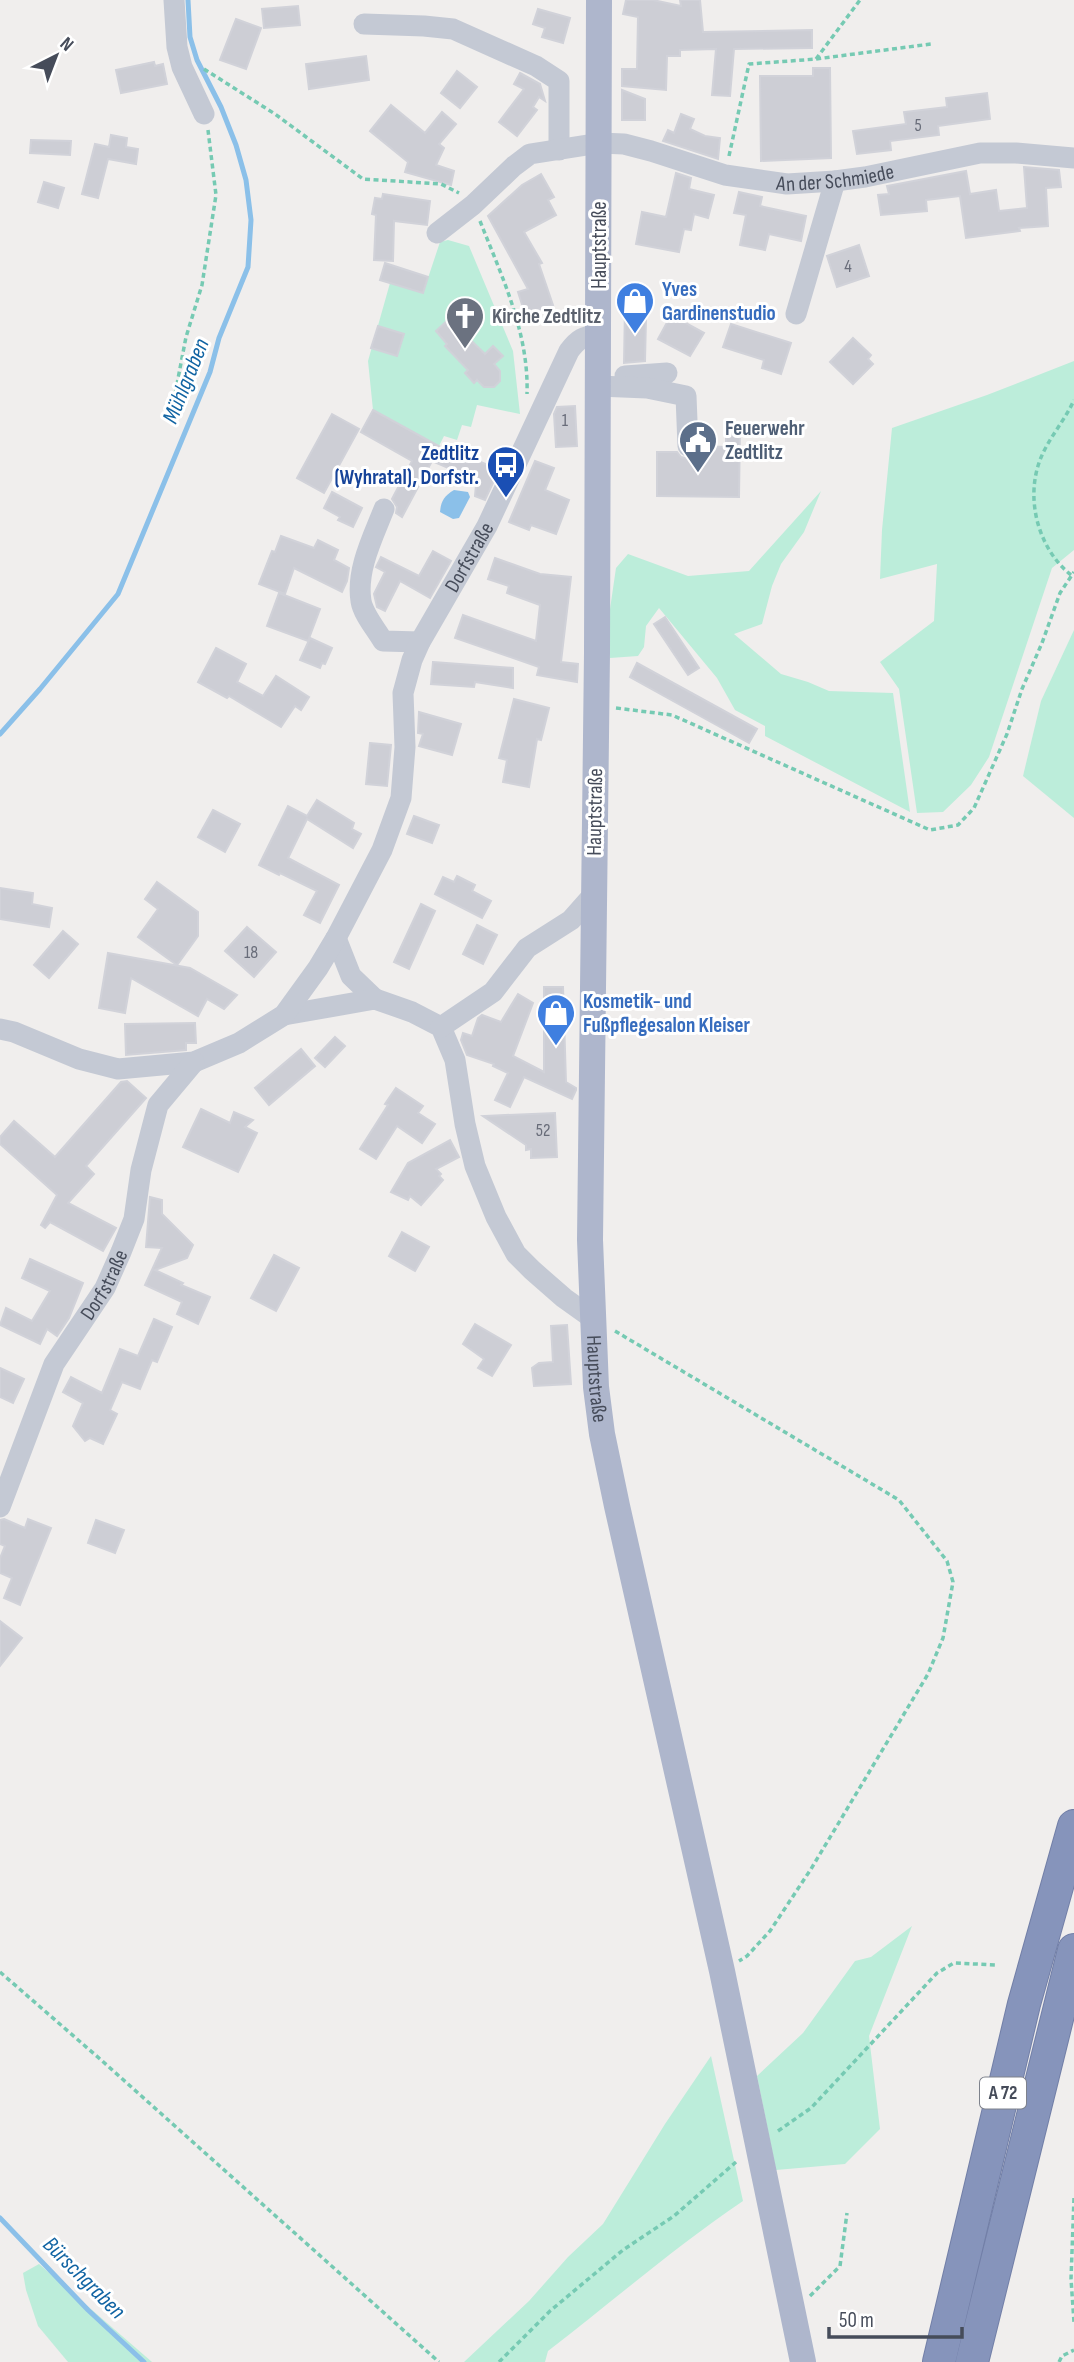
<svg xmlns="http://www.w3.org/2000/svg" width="1074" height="2362" font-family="'Sofia Sans Condensed',sans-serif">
<rect width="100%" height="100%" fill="#f0eeed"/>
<g fill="#bcedda">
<path d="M448,240L469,246L513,351L520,414L477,405L471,427L462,425L457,440L444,436L439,446L373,410L368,361L390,283L423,293L440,242Z"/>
<path d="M1074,361V550L1052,568L989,757L971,785L943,812L917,813L899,689L880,662L934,621L937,564L880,579L882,530L892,428L987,395Z"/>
<path d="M821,491L804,532L781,564L772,586L762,624L734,634L781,674L808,682L829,691L893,693L910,812L765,736V726L735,710L717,678L659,608L646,626L644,647L638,656L610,658V609L616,568L628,554L688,576L749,571Z"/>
<path d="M1074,630V818L1023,776L1041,701Z"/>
<path d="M912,1926L869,2036L880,2129L845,2164L776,2170L757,2076L803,2033L855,1961L871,1957Z"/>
<path d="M711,2056L743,2201C675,2247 613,2301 548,2351L545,2362H464L529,2301L568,2257L603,2224L665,2124Z"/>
<path d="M39,2264L152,2362H68L38,2326L26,2290L23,2273Z"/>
</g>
<path fill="#8bc0e9" d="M454,490L468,492L470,497L459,518L453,519L440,512C441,501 444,496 454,490Z"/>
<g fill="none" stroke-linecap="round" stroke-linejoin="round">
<g stroke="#8bc0e9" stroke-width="5">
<path d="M0,734L40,689L118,594L210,372L219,338L248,267L251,220L246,180L236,145L221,107L197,60L190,37L188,0"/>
<path d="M0,2218L88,2310L144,2362"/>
</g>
</g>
<g fill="#cdced5" stroke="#d1d2d9" stroke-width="2">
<path d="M626,0H653L681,6L680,0H700L703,32L812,30V48L734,49L730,96L712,95L716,49L680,50V56H667L666,90L622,86V69H637L638,17L623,14Z"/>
<path d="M298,6L300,25L264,28L262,9Z"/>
<path d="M538,9L570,18L563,43L542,37L545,28L533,24Z"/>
<path d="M236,19L261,28L246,69L220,60Z"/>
<path d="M366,56L369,80L309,89L306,64Z"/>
<path d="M154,62L155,66L163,64L167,84L121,93L116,70Z"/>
<path d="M813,68H830L831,158L761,161L760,76H813Z"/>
<path d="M457,71L477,87L460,108L441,93Z"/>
<path d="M520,73L540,84L545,101L539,97L533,107L537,110L517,136L499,122L524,89L514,84Z"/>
<path d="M622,90L645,99V120H622Z"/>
<path d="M987,93L990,119L938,126L939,135L890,141L891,150L857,154L853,131L906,124L904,112L947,107L946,98Z"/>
<path d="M391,105L425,133L442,112L456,124L439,144L444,148L436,165L454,171L451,185L405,172L408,162L370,131Z"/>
<path d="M681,114L694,119L690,129L705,136L720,138L718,159L663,141L668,130L674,133Z"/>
<path d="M111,135L127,138L126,147L138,149L136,164L108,159L98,198L82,194L95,144L109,147Z"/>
<path d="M31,140L71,141L70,155L30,153Z"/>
<path d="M1024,167L1059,170L1061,187L1046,188L1048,226L1019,228L1020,231L966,238L960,196L926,200L927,211L881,215L878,195L889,194L887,186L966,171L970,194L996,190L999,211L1027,208Z"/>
<path d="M676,173L691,178L689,189L714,195L708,218L694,214L691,230L684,229L679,252L636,244L642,212L666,217Z"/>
<path d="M541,174L554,197L548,200L556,215L524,232L542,263L539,264L553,305L525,314L518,292L528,289L488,216L522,185Z"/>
<path d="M44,182L64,188L58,208L38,202Z"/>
<path d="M739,192L762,197L760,206L806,216L801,241L769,234L765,250L740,245L746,215L734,213Z"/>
<path d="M383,194L430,201L427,225L394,221L393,261L374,260L376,215L372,214L375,198L382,199Z"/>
<path d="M859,245L869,276L837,287L827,256Z"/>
<path d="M385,263L428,277L423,293L380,280Z"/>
<path d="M625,306L646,318L645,361L624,363Z"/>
<path d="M671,315L704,333L690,356L658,339Z"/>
<path d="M449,319L485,354L493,346L503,356L494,364L500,371V381L494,387H484L477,380L474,383L465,373L468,370L445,346L447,344L436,331Z"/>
<path d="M731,324L791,343L781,374L762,368L764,360L723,347Z"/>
<path d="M378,326L404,334L397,356L371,348Z"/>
<path d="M853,338L871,355L868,359L873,364L853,384L830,362Z"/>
<path d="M575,406L577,446L556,447L554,414L557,407Z"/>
<path d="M373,410L444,449L445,446L499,470L485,500L475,496L476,484L457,475L458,472L432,461L402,517L396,513L397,507L392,499L412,461L361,432Z"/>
<path d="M332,414L359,429L324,493L297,478Z"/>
<path d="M726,427H740L739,497L657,496V452H677L681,457L689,459L696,457L701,446L726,447Z"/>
<path d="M535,461L554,468L545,490L569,500L556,534L531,525L529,530L509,522Z"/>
<path d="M332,492L362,508L353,527L338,520L340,517L324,508Z"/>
<path d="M281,536L314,548L318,540L338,550L334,560L349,568L347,581L342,592L294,568L285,594L259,584L272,551L275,552Z"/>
<path d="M433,551L451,561L430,598L400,581L385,611L377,607L374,594L385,572L376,567L381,557L419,576Z"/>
<path d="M495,558L540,574L571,577L561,662L578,664L577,682L537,675L539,667L455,638L463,615L536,641L540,605L507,593L509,586L488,579Z"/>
<path d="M279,593L320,609L308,641L267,626Z"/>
<path d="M665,617L699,668L688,675L654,624Z"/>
<path d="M310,638L332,648L325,664L322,663L320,668L300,660Z"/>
<path d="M216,648L246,664L237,682L263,696L276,676L309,697L301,710L295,706L281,727L229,696L227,698L198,682Z"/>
<path d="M433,662L513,668V688L475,682L474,687L431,684Z"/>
<path d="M637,663L757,729L749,743L630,677Z"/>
<path d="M514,699L549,708L541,740L537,739L529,787L503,782L507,760L499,758Z"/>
<path d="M419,712L461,724L452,755L419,746L423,734L418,733Z"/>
<path d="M370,743L391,745L387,786L366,784Z"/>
<path d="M317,800L354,823L352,829L361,834L353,848L307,819L288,858L339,885L320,923L304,915L317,891L280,873L279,875L259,865L288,806L307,816Z"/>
<path d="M213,810L240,824L225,852L198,837Z"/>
<path d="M414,816L439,825L432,843L407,834Z"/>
<path d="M457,876L475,885L472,891L491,901L482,918L435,894L443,877L454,882Z"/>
<path d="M157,882L198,912V936L177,965L138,937L158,909L145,899Z"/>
<path d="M0,888L33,893L32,904L52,908L49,927L0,919Z"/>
<path d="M421,904L435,911L409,969L394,962Z"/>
<path d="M477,925L497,935L483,964L463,954Z"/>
<path d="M247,927L276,952L254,977L225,951Z"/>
<path d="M63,931L78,944L49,978L34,965Z"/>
<path d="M108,953L190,968L237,995L224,1009L207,999L198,1016L131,978L125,1013L99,1008Z"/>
<path d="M544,987H563L566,1082L576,1088V1090L572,1099L524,1077L510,1107L495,1100L508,1073L493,1066L494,1064L467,1055L461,1040L463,1033L472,1036L478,1018L482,1015L501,1022L518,994L533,1003L513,1056L544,1072Z"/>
<path d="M195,1023L196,1043H186V1050L126,1055L125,1024Z"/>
<path d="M335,1037L345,1046L325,1067L315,1058Z"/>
<path d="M301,1049L315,1066L269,1105L255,1088Z"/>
<path d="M127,1081L146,1098L86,1166L94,1174L68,1203L116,1228L103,1251L50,1222L45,1228L41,1225L57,1195L0,1144V1137L14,1121L55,1157L121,1082Z"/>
<path d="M396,1088L423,1106L418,1113L435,1124L422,1143L397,1126L376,1159L360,1149L388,1105L385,1104Z"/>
<path d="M201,1109L230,1123L234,1112L253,1120L245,1127L257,1133L238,1172L183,1147Z"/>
<path d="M555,1113L557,1157L531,1158V1149L526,1150V1145L483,1116Z"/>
<path d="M450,1140L459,1157L436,1169L441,1174L439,1176L443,1180L421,1205L410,1196L408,1200L391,1192L408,1163Z"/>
<path d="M150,1197L162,1200V1214L193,1245L187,1258L155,1270L183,1283L181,1285L210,1297L198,1324L177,1314L182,1302L145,1285L162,1248L146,1247Z"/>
<path d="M402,1232L429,1247L415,1271L389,1256Z"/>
<path d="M274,1255L299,1268L276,1311L251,1298Z"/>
<path d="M30,1259L83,1283L69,1318L57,1336L47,1329L40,1344L0,1325L6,1308L32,1321L50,1291L22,1278Z"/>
<path d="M154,1319L172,1327L157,1362L152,1360L140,1389L122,1382L110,1410L117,1414L103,1444L90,1438L85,1441L73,1426L83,1403L63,1392L71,1377L102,1393L120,1349L138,1356Z"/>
<path d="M475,1324L511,1345L492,1376L478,1368L484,1359L463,1344Z"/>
<path d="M567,1325L571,1384L534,1386L532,1368L539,1363L553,1362L551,1326Z"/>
<path d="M0,1368L24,1379L13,1403L0,1397Z"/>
<path d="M4,1519L25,1528L28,1519L51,1528L20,1605L4,1598L12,1578L0,1573V1558L5,1546L0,1544V1520Z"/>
<path d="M96,1520L124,1530L115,1553L88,1543Z"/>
<path d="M0,1621L22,1638L0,1666Z"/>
</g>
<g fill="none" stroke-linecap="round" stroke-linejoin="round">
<defs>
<g id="highway">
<path d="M939,2362L1024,2004L1074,1826"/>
<path d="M972,2362L1074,1950"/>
</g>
</defs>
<use href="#highway" stroke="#727fa7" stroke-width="34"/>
<g stroke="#76cab3" stroke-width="3.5" stroke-dasharray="5 3.5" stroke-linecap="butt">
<path d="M816,59L860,0"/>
<path d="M204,69L275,114L363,179L441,184L459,193"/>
<path d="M729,156L749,64L816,59L931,44"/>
<path d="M480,221C502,277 529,333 527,394"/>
<path d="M172,410L186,337L202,285L216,195L208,130"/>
<path d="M1071,575C1036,547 1023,492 1044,451C1053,433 1066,418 1074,400"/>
<path d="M616,708L672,715L930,830L958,825L974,808L1007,734L1022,689L1042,643L1060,593L1074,572"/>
<path d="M615,1331L899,1500L947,1561L953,1582L943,1638L928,1674L811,1869L770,1931L747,1956L739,1961"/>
<path d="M0,1972L100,2059L439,2362"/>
<path d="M778,2131L811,2108L937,1973L954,1963L997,1965"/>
<path d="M1074,2198L1071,2279L1074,2322"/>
<path d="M810,2296L840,2266L847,2213"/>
<path d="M499,2362L550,2311L623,2250L674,2216L736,2162"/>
<path d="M1059,2362L1062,2356L1074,2350"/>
</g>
<g stroke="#c4c9d4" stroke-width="21">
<path d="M174,0L177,47L182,67L204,114"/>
<path d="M364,24L424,26L453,29L536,66L559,81V150"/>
<path id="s1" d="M437,233L473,205L514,166L530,154L600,143L624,144L651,151L725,175L787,184L835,181L865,177L980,153H1016L1074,158"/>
<path d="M796,314L835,181"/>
<path d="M625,376L667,373"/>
<path d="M598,386L647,388L686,396L688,446"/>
<path d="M384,509C373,537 356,570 361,601C363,614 376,629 383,641L420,642"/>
<path d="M336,938L351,976L375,999"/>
<path d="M284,1015L375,999L412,1012L441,1027L455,1060L465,1124L475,1166L496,1217L516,1254L532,1270L564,1298L592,1318"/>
<path d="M441,1027L493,992L527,948L571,920L594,894"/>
<path id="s2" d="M0,1029L14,1032L79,1059L118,1069L194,1062L239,1043L284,1015L318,968L336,938L382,850L401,798L405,747L403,693L412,660L420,642L487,526L569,351C578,339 583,336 599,335"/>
<path id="s3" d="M0,1507L54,1364L105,1288L121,1252L134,1219L141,1170L158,1105L194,1062"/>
</g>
<path stroke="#aeb6cc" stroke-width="26" id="s4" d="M599,0L597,653L590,1240L596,1387L602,1434L617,1506L722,1971L803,2362"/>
<use href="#highway" stroke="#8694bb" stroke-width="32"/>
</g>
<defs>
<symbol id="shop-pin" viewBox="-11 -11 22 30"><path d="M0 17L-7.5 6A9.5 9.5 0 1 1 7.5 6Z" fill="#3f7fe0" stroke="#fff"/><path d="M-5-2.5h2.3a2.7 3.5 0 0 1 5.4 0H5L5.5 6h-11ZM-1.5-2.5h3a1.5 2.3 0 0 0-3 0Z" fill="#fff"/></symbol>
<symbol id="church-pin" viewBox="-11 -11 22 30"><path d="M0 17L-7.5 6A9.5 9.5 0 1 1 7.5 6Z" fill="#6b7280" stroke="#fff"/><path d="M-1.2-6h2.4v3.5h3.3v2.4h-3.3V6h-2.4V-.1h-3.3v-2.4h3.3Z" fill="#fff"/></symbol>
<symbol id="civic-pin" viewBox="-11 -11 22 30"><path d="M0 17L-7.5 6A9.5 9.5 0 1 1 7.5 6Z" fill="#5c6f8a" stroke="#fff"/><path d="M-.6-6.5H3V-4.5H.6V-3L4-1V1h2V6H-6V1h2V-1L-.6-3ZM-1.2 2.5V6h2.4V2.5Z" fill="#fff"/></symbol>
<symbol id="bus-pin" viewBox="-11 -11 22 30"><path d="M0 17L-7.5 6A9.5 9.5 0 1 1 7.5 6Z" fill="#1a4fb4" stroke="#fff"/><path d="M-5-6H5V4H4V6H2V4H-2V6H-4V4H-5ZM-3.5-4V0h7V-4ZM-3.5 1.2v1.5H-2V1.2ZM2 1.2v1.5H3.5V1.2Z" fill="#fff"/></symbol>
</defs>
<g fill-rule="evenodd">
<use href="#shop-pin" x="613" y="279" width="44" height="60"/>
<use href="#church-pin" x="443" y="294" width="44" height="60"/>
<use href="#civic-pin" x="676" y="418" width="44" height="60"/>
<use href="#bus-pin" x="484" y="443" width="44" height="60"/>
<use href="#shop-pin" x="534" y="991" width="44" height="60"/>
</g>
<g text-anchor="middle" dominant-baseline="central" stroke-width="6" stroke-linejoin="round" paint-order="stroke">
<g font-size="18" fill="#686c79">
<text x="918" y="125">5</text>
<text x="848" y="266">4</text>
<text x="565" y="420">1</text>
<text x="251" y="952">18</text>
<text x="543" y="1130">52</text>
</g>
<rect fill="#fff" stroke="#7e828c" stroke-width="2" x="980" y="2077.5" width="46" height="31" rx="5"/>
<g font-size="19" font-weight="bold" fill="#464c5a">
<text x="1003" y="2093">A 72</text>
</g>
<g font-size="21" fill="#464c5a" stroke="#fff">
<text stroke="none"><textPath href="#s1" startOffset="434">An der Schmiede</textPath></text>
<text transform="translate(599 245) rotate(-90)">Hauptstraße</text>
<text stroke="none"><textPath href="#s2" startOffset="808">Dorfstraße</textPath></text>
<text transform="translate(595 812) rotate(-89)">Hauptstraße</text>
<text stroke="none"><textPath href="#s3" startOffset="247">Dorfstraße</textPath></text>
<text stroke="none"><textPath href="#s4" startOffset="1379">Hauptstraße</textPath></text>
</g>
<g font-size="21" font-weight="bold" fill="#366cbe" stroke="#fff" text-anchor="start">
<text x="662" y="289">Yves<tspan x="662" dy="24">Gardinenstudio</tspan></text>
<text x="583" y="1001">Kosmetik- und<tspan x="583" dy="24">Fußpflegesalon Kleiser</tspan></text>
</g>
<g font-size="21" font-weight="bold" fill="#5b616d" stroke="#fff" text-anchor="start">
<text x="492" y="316">Kirche Zedtlitz</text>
</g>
<g font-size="21" font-weight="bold" fill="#4e5e75" stroke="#fff" text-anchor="start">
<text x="725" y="428">Feuerwehr<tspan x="725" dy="24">Zedtlitz</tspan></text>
</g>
<g font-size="21" font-weight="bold" fill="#164399" stroke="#fff" text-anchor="end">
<text x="479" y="453">Zedtlitz<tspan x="479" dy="24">(Wyhratal), Dorfstr.</tspan></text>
</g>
<g font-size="23" font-style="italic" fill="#1164a3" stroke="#fff">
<text transform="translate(186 381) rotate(-68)">Mühlgraben</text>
<text transform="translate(84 2278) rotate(45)">Bürschgraben</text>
</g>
</g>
<g transform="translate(56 56) rotate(42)" stroke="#ffffff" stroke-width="5" paint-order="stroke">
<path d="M0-5L12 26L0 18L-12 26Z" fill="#464c5a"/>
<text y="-10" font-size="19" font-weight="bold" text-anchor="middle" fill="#464c5a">N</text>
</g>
<path d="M829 2327v10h133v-10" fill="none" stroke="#464c5a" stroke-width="3.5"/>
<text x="839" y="2327" font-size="21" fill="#464c5a" stroke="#ffffff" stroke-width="5" paint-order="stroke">50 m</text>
</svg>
